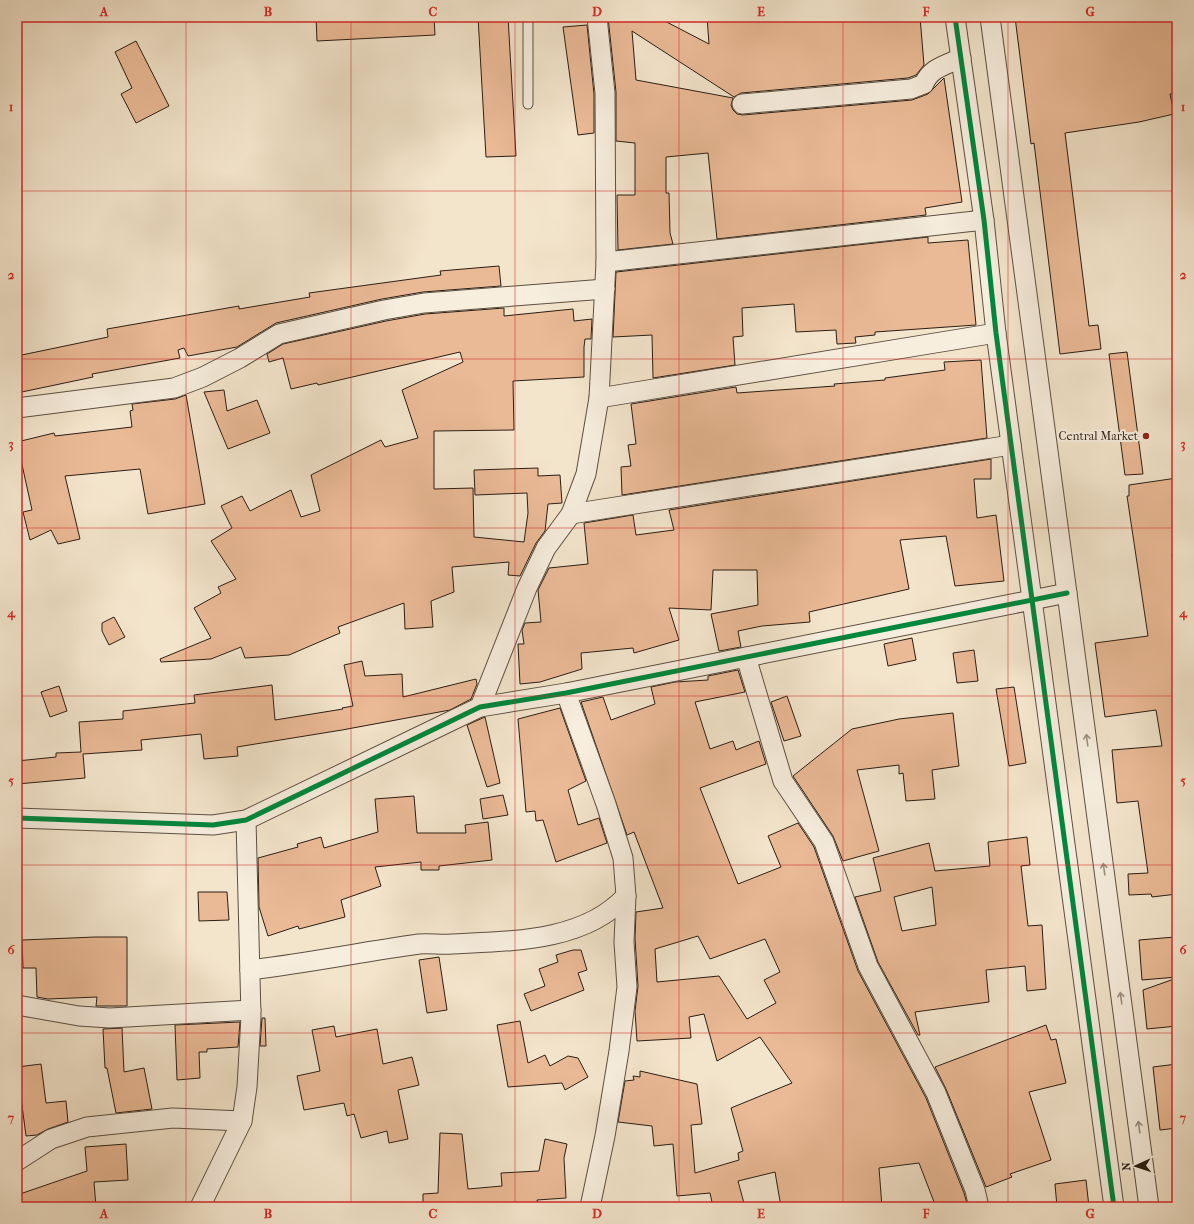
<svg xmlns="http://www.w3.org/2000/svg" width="1194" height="1224" font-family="'IM FELL French Canon',serif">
<rect width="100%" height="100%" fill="#f3e5cc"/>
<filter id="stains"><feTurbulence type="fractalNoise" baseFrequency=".005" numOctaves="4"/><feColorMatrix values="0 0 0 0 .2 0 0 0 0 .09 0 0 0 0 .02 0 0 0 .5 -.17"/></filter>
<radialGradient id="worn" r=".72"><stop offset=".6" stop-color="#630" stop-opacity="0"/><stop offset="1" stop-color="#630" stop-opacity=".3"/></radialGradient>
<g fill="#eaba96" stroke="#2a1d13" fill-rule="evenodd">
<path d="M316,17H434L435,35L317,41Z"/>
<path d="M478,17H508L516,156L486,157Z"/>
<path d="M608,17H657L709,44L707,17H920L924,65L916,75L908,78L741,93L734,97L632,31L636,80L733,98L731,105L733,110L737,114L743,115L912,100L928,94L944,78L962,202L925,208L926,215L717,239L708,153L666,157V193H669L670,233L673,244L618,250L617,195H635V143L616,141V92Z"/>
<path d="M1015,17H1177V93L1170,94L1174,114L1139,122L1065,133L1089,326L1098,325L1101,349L1060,354L1034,143L1031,144Z"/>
<path d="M587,25L594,94V133L578,135L563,27Z"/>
<path d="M136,41L169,106L136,123L121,94L132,88L115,52Z"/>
<path d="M928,237V243L968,240L976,325L875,332V335L855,337L856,343L837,344L836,330L796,332L794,304L742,308L743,336L733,337L735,365L653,378L652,335L613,337L616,272Z"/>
<path d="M499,266L501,286L423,292L382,299L276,323L237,347L188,356L184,348L178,350L180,358L92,374L93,377L17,393V356L108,337L107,329L239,306V309L310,297L309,293L441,275L440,271Z"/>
<path d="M504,308V316L573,309L574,321L592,319L591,339H585L584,347V377L513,381L514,430L434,431V489L473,488L474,537L524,542L528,513L527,493L475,495L474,470L538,468V476L560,475L562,503L548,504L545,531L536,543L520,576L508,575L509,562L452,567L454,592L431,601L433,627L405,629L404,603L338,627L340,633L289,655L245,658L241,647L211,659L161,662L160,659L211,638L194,608L221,593L218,587L236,579L211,541L232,528L221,506L242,496L250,511L291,490L301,517L320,511L311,475L381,440L385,447L418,438L402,390L463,362L460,352L318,385L317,383L291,389L283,358L269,362L267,354L283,344L386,321L425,314Z"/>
<path d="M1127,352L1143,474L1125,475L1109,354Z"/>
<path d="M981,360L987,438L622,495L621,467L631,466L628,445L636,444L631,404L736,387L737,393L835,386L834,384L885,380V378L945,370L944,362Z"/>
<path d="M224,390L227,411L257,400L270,433L228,449L204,392Z"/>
<path d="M186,395L205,504L148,514L140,469L65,476L80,539L58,544L51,530L30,540L23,512L32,510L17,442L54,433L55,436L132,427L130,411L133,410L132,404L175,399Z"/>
<path d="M991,459V479H974L977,518L996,515L1004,581L955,586L946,536L900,540L909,589L809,612L810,622L762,626L738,631L741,647L719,651L711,614L758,605L757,570H713L711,610L669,608L679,640L634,653L633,648L581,653L582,669L540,682L520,684L518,644H524L522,630L525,623L541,622L538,590L549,568L588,564L584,523L633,515L636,535L674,530L669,510Z"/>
<path d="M1177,478V554H1172L1177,591V894L1152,897L1151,894L1129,895L1128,874L1148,873L1138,801L1117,803L1112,750L1162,746L1156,710L1105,717L1095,643L1148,636L1127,496H1129V485Z"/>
<path d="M114,617L125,637L109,645L102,631V623Z"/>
<path d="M912,638L916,660L888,666L884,644Z"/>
<path d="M974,650L978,681L957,683L953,653Z"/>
<path d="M362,661L365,676L402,674L403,697L476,679L477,684L471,699L450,710L342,730L237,747L238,756L204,759L201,734L141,740L142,750L83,754L85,778L17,784V761L56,757V753L81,752L79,722L123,719V711L195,703L194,695L272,685L275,720L343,709L342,708L353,706L344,665Z"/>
<path d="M738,670L745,692L695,702L710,749L733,741L736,750L759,741L766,764L700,788L738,884L781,867L768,836L798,823L814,847L858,971L926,1098L964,1193L968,1207H936L919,1163L879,1168L882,1207H781L775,1172L738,1181L745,1207H713L710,1193L677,1196L673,1144L654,1146L652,1126L618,1122L625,1081L634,1080L633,1076L640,1077V1071L697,1084L702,1124L691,1125L695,1173L739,1160L738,1153L743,1151L731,1108L792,1083L760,1037L717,1061L704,1014L689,1017L691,1038L637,1041L635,1011L638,986L635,938L636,912L663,908L634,832L627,835L581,702L603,697L611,720L655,704L651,687L675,682L708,680V676ZM698,936L710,959L765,939L780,972L764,980L776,1003L747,1019L719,976L657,982L655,949Z"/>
<path d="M59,686L67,711L50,717L41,692Z"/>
<path d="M1014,687L1026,763L1009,766L996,689Z"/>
<path d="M787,696L801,736L784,741L771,702Z"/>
<path d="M560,708L586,781L568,790L578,825L599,818L607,843L556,862L543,820L536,821L535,811L526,812L518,719Z"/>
<path d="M953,713L959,766L932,770L935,799L906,801L903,773L899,774V765L857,770L879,851L843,861L833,836L793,776L852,729L899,719Z"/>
<path d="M485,717L500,783L487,787L467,725Z"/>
<path d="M503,795L508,815L483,819L480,799Z"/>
<path d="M414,796L417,833H466L465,825L488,822L492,860L439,866V870H421V862L375,867L381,886L341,900L345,917L299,929L298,926L268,936L259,907L258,858L298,847L297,844L321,837L324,848L378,832L375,799Z"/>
<path d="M1027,837L1030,865L1021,866L1028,926L1042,925L1046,989L1027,991L1025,966L986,970L989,1002L915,1012L920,1035H918L878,962L855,897L881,891L873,858L929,843L935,871L990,866L988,842ZM932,887L936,925L902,931L894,897Z"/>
<path d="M198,892H227L229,920L199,921Z"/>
<path d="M95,937H127V1006H96L97,997L48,999L37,997L36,968H23L22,940Z"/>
<path d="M1175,937L1177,954V977L1142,980L1139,940Z"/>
<path d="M573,950H581L587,970L578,973L584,990L531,1011L524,994L545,986L539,969L558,962L556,955Z"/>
<path d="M439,957L447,1010L427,1013L419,960Z"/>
<path d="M1177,978V1026L1147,1029L1143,990Z"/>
<path d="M262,1018H265L266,1046H260Z"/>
<path d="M520,1021L528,1063L545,1055L550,1066L568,1056L578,1058L588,1077L565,1090L562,1083L508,1087L497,1025Z"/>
<path d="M240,1022L238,1047L207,1049V1052H199L200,1078L177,1080L175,1025Z"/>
<path d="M1046,1025L1051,1040L1056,1039L1066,1083L1029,1092L1051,1160L1010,1174L1012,1177L986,1187L946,1089L935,1067Z"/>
<path d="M334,1026L336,1037L377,1029L383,1064L412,1057L419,1085L398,1090L408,1139L389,1143L387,1131L361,1138L354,1114L347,1116L344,1103L304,1110L297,1076L320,1071L312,1030Z"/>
<path d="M122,1028L124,1072L144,1068L152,1109L116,1113L107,1068H105L103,1029Z"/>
<path d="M41,1064L46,1103L66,1101L68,1122L48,1129L37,1135L26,1136L17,1067Z"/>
<path d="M1177,1064V1128L1160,1130L1153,1067Z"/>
<path d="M440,1133L462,1134L468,1189L502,1186L501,1173L539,1171L545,1139L567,1144L564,1158L566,1198L537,1200L538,1207H423V1194L438,1193Z"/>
<path d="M126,1144L128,1180L94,1182L96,1207H17V1195L87,1171L85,1147Z"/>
<path d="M1086,1180L1089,1207H1057L1055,1184Z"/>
</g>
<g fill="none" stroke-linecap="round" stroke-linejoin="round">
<defs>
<path id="lane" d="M528,104V17"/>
<g id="street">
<path d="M955,17L984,220L996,333L1114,1207"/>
<path d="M990,17L1149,1207"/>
<path d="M742,104L911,89L924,84C930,68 946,65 961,58"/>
<path d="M606,262L984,220"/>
<path d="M599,398L996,333"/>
<path d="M17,408L174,388L203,377L240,358L279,334L384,310L424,303L605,289"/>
<path d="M571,514L1011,445"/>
<path d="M746,657L783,781L824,842L868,966L936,1093L975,1190L979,1207"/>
<path d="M566,693L606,804L623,858L626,896L624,942L627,987L619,1051L605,1136L590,1207"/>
<path d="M480,707L527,588L546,548L571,514L586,474L599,398L606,262L605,93L597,17"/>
<path d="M17,818L213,825L246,820L480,707L566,693L1067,593"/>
<path d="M250,970C307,963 362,952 419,944C430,943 441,945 452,944C511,941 584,942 626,896"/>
<path d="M17,1005L79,1016L110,1018L251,1010"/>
<path d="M17,1161L51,1139L87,1127L173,1118L242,1121"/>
<path d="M200,1207L242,1121L247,1087L251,1016L246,820"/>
</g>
</defs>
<use href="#lane" stroke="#5c4f41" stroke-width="11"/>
<use href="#street" stroke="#5c4f41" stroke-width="21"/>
<use href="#lane" stroke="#f7eede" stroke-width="9"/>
<use href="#street" stroke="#f7eede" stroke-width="19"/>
<defs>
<g id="cycleway">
<path d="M955,17L984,220L996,333L1114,1207"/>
<path d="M17,818L213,825L246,820L480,707L566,693L1067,593"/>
</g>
</defs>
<use href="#cycleway" stroke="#f7eede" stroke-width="8"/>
<use href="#cycleway" stroke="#00873e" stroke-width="5"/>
</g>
<defs><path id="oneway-shaft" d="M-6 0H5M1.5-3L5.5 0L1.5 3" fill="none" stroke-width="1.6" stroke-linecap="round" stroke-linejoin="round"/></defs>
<g stroke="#9b9083">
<use href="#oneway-shaft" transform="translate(1087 740) rotate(-98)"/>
<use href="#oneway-shaft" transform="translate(1104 869) rotate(-98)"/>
<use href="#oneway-shaft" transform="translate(1121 998) rotate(-98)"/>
<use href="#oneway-shaft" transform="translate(1139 1127) rotate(-98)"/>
</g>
<path fill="none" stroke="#d62828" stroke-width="1" stroke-opacity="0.55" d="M186,17V1207M351,17V1207M515,17V1207M679,17V1207M843,17V1207M1008,17V1207M17,191H1177M17,359H1177M17,528H1177M17,696H1177M17,865H1177M17,1033H1177"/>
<circle fill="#8f2418" stroke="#f7eede" stroke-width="1.5" cx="1146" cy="436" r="4"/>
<g text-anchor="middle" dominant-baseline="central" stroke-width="4" stroke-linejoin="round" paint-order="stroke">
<g font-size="12" fill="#2a1d13" stroke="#f7eede" text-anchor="end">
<text x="1138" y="436">Central Market</text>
</g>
</g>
<rect width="1194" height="1224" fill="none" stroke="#f3e5cc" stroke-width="44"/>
<g transform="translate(1136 1166) rotate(267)" stroke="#f7eede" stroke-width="3" paint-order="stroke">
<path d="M0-3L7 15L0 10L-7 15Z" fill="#2a1d13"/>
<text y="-6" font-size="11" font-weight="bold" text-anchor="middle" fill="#2a1d13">N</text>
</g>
<rect x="22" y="22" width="1150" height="1180" fill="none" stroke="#d62828" stroke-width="1.5"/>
<g font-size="13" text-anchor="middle" font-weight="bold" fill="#d62828">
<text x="104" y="16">A</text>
<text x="268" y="16">B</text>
<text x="433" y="16">C</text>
<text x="597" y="16">D</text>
<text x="761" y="16">E</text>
<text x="926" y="16">F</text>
<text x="1090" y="16">G</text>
<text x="11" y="111">1</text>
<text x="1183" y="111">1</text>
<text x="11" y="279">2</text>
<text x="1183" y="279">2</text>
<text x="11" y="448">3</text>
<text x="1183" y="448">3</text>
<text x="11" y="617">4</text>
<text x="1183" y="617">4</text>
<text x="11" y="785">5</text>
<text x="1183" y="785">5</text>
<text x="11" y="954">6</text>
<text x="1183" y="954">6</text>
<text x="11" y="1122">7</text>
<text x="1183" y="1122">7</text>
<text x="104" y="1218">A</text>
<text x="268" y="1218">B</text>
<text x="433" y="1218">C</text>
<text x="597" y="1218">D</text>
<text x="761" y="1218">E</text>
<text x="926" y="1218">F</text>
<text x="1090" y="1218">G</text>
</g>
<rect width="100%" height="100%" filter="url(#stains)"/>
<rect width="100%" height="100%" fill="url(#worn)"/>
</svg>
